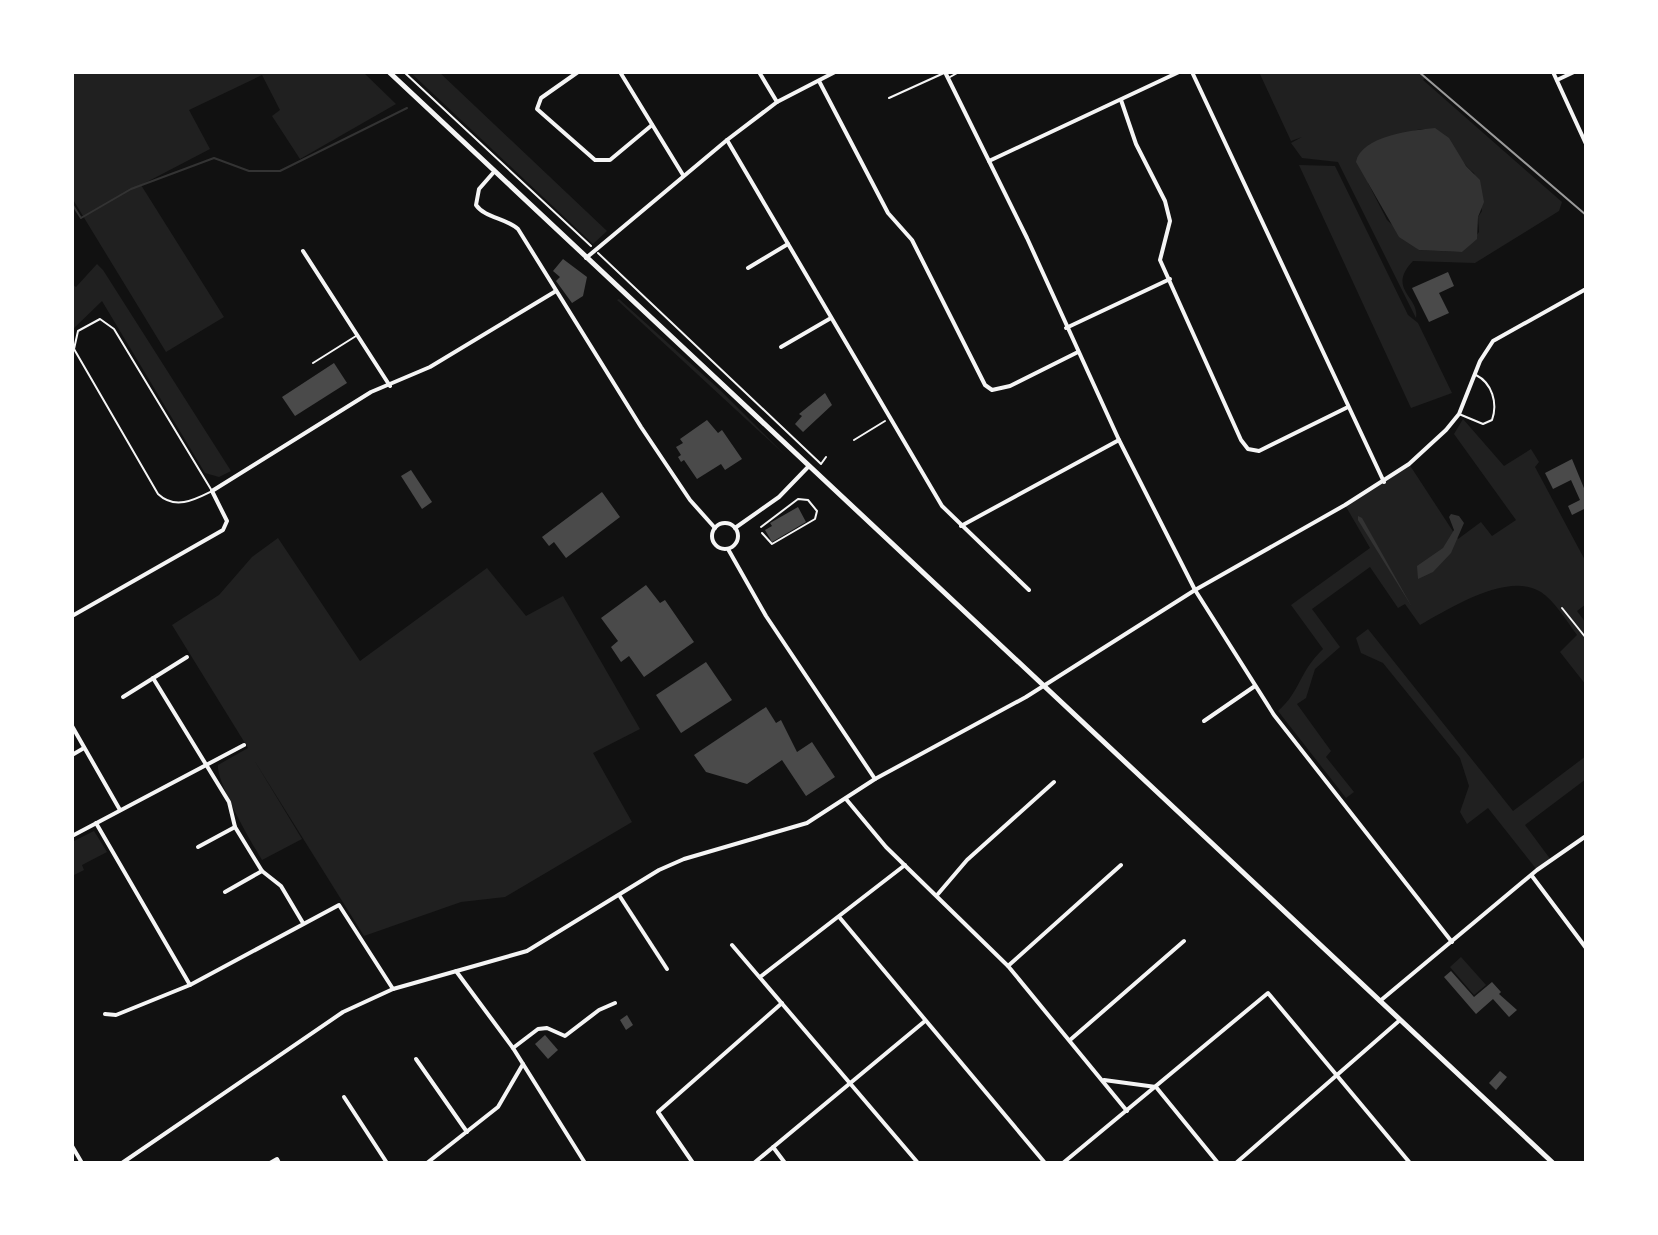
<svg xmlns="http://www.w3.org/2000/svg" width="1658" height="1235" font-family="'PT Serif',serif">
<rect width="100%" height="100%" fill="#111"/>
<g fill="#202020" fill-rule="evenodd">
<path d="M72,72H363L396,104L300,159L272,116L280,110L262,75L189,110L210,149L141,185L224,317L166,352L72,198Z"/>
<path d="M410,72H439L607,231L593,244Z"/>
<path d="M1259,72H1419L1426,78L1423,80L1562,202L1559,211L1475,263L1413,261C1386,289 1420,297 1416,318L1338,162L1302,158L1291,143L1302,137L1291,141ZM1421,129C1451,128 1453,157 1474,173L1482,211L1478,217L1479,232L1462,252L1419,250L1387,220L1368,183L1382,139Z"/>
<path d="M1299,165L1335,166L1408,315L1418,323L1452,393L1411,408Z"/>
<path d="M97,264L103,270L231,471L219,477L205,473L102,301L72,330V284L76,287Z"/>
<path d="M619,299L720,390L785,455L617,300Z"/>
<path d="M1463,419L1504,466L1531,449L1539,462L1535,467L1586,562V604L1577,611L1586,623V685L1560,652L1577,635C1567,622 1555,601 1541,592C1508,571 1449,609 1420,625L1405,604L1398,608L1370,567L1312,609L1340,647L1315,669L1306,698L1297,704L1331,751L1326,757L1354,792L1346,798L1278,711C1301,691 1298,673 1323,649L1291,605L1370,548L1345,505L1409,464L1458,539L1481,522L1492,536L1516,520L1454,434Z"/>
<path d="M278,538L360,661L487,568L526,616L563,596L640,729L593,753L632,822L505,897L461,902L364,936L254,760L302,839L262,860C252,844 216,781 218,765L248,748L172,625L219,595L252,557Z"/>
<path d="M1368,629L1513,811L1586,756V779L1525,825L1551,860L1537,870L1488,808L1467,824L1460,812L1469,786L1460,758L1383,663L1361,653L1356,638Z"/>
<path d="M94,831L107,852L82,865L84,870L72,876V842Z"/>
<path d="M1461,957L1486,985L1474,995L1450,967Z"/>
</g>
<g fill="#333">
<path d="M1435,128L1449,138L1466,166L1480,180L1484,202L1478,217L1477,239L1462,252L1419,250L1399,237L1356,162C1361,136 1413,130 1435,128Z"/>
<path d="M1451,514L1459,516L1464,523L1451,553L1433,572L1418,579L1417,566L1443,548L1454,530L1449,517Z"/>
<path d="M1358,516L1362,518L1412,607L1358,520Z"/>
</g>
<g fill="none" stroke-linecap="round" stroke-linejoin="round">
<path stroke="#333" stroke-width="2" d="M72,204L81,218L131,189L214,158L249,171H280L407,108"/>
</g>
<g fill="#4a4a4a">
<path d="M563,259L587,277L583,296L572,303L556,281L560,277L553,271Z"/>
<path d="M1448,272L1454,286L1439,293L1449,313L1429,322L1412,288Z"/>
<path d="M334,363L347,383L295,416L282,397Z"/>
<path d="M825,393L832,405L803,432L795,424L802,416L799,414Z"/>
<path d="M707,420L718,433L722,430L742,459L725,470L721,464L697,479L684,460L681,462L678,457L681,455L676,447L683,443L680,439Z"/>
<path d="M1572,459L1586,493V508L1572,515L1568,506L1580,500L1571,480L1553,489L1545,473Z"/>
<path d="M411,470L432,502L422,509L401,476Z"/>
<path d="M602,492L620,517L566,558L554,542L549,546L542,537Z"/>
<path d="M798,507L806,522L772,542L765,530L772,526L770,523Z"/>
<path d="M646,585L660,603L665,600L694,642L644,677L629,656L621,662L611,647L618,641L601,618Z"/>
<path d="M706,662L732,700L681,733L656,695Z"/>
<path d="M766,707L776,723L781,720L797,752L812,742L835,777L806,796L782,760L747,784L706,772L694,755Z"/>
<path d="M1451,971L1474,997L1492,982L1501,992L1499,994L1517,1010L1509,1017L1493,999L1476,1014L1444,977Z"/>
<path d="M627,1015L633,1025L626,1030L620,1020Z"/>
<path d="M545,1035L558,1050L548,1059L535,1044Z"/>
<path d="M1500,1071L1507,1077L1496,1090L1489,1083Z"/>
</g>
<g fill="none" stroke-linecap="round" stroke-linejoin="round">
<g stroke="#f5f5f5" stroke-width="2">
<path d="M404,72L591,246"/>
<path d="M598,253L821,464L826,457"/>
<path d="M854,440L885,421"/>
</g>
<g stroke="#f5f5f5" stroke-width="2">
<path d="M950,77L959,72"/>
<path d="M889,98L944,73"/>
<path d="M100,319L114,329L212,491C194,500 175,510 158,494L74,349L78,331Z"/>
<path d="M313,363L356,336"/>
<path d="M1459,414L1483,424L1492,420C1498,403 1492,383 1476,375"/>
<path d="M761,527L798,499L808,500L817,511L815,519L772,544L762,533"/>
<path d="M1562,608L1586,638"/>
</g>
<g stroke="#f5f5f5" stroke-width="4">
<path d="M578,72L541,98L537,109L595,160H610L652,125"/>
<path d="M620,72L683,175"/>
<path d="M759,72L777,102"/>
<path d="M945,72L1027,238L1119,440L1195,590L1274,715L1452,942"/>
<path d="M1192,72L1384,482"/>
<path d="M1553,72L1586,144"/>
<path d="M1557,80L1574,72"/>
<path d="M819,81L888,213L912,240L985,385L992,390L1010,386L1078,352"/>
<path d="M1121,100L1136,144L1165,201L1170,221L1160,260L1241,440L1248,449L1259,451L1348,407"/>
<path d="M727,140L942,506L1029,590"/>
<path d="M989,161L1179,72"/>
<path d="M493,173L479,189L476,205C485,218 506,218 518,229L641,427L690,500L715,528"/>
<path d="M303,251L390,386"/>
<path d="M586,258L727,140L777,102L835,72"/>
<path d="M748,268L788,244"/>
<path d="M1066,328L1170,279"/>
<path d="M781,347L831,318"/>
<circle cx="725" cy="536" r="13"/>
<path d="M961,526L1119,440"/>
<path d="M735,528L779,497L808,467"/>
<path d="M728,549L766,616L875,779"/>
<path d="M72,616L223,530L227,521L212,491L371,392L430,367L556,291"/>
<path d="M153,678L229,802L235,827L262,871L281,886L303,923"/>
<path d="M123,697L187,657"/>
<path d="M1204,721L1255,686"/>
<path d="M72,726L120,810"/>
<path d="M72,755L84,748"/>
<path d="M846,799L886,847L1008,966L1127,1111"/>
<path d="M96,823L190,985"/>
<path d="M72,836L244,745"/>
<path d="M198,847L235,827"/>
<path d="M1532,876L1586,948"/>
<path d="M225,892L262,871"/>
<path d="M938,894L967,860L1054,782"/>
<path d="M619,895L667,969"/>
<path d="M840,918L1045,1163"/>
<path d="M732,945L918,1163"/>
<path d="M1008,966L1121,865"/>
<path d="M456,971L513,1048L585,1163"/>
<path d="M760,977L905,865"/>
<path d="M1380,1001L1537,870L1586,836"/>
<path d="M105,1014L116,1015L190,985L339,905L393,989"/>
<path d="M1070,1040L1184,941"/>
<path d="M513,1048L538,1029L547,1028L565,1036L599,1010L615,1003"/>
<path d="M416,1059L467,1132"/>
<path d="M1104,1080L1156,1087L1218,1163"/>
<path d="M344,1097L387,1163"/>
<path d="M72,1146L82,1163"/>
<path d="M773,1147L785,1163"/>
<path d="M122,1163L343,1012L393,989L527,951L659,870L684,859L807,823L875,779L1026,697L1195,590L1345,505L1409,464L1446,430L1459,414L1480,361L1493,341L1586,289"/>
<path d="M270,1163L277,1159L279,1163"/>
<path d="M427,1163L498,1107L523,1064"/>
<path d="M693,1163L658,1112L782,1003"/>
<path d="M754,1163L925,1021"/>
<path d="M1063,1163L1268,993L1410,1163"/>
<path d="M1236,1163L1400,1020"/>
</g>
<path stroke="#f5f5f5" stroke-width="5" d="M389,72L1553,1163"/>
<path stroke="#9a9a9a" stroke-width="2" d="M1419,72L1586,215"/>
</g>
<rect width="1658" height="1235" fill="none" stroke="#ffffff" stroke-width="148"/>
</svg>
